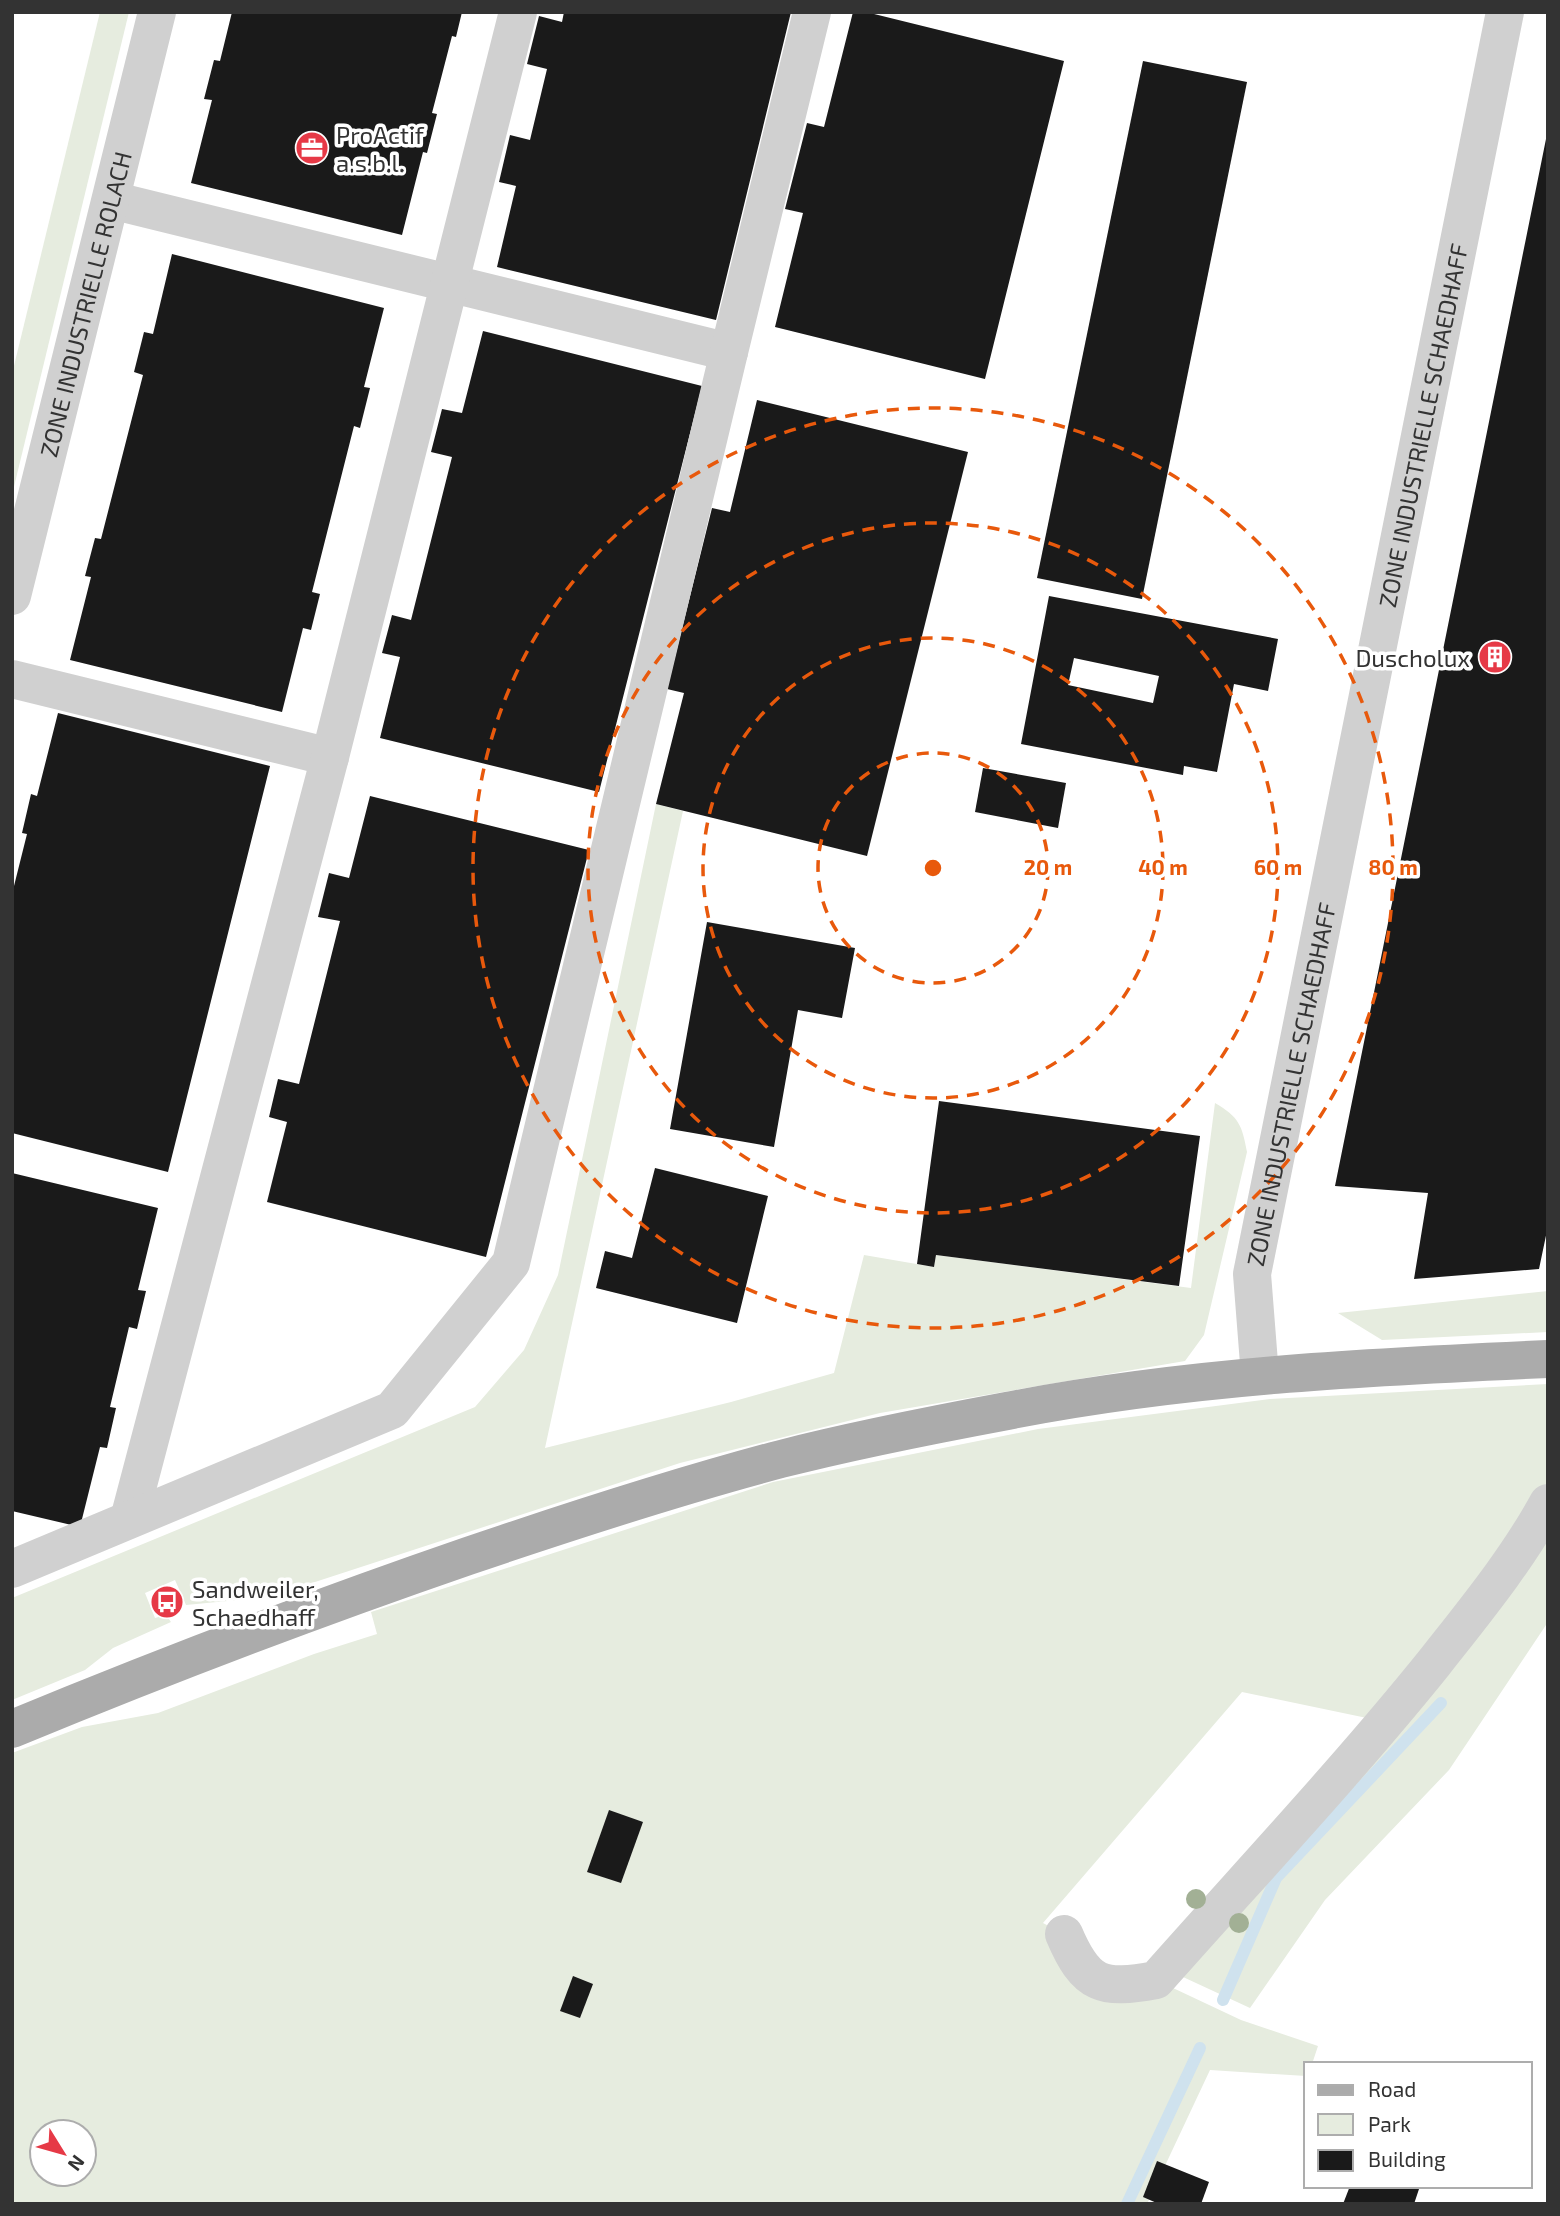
<svg xmlns="http://www.w3.org/2000/svg" width="1560" height="2216" font-family="'Exo 2',sans-serif">
<rect width="100%" height="100%" fill="#fff"/>
<g fill="#e6ecdf" fill-rule="evenodd">
<path d="M100,12H129L12,495V374Z"/>
<path d="M656,804L683,811L545,1448L731,1402L834,1373L864,1255L934,1267L936,1255L1191,1288L1215,1103C1239,1117 1242,1125 1247,1152L1204,1335L1185,1361L880,1413L680,1463L269,1597L186,1605L175,1580L145,1593L155,1618L166,1615L171,1622L113,1648L85,1670L12,1700V1598L475,1407L524,1350L558,1275Z"/>
<path d="M1548,1291V1332L1382,1340L1338,1313Z"/>
<path d="M1548,1384V1503L1386,1722L1242,1692L1043,1923L1064,1934L1076,1961L1156,1980L1241,2020L1318,2046L1312,2064H1306V2076L1210,2070L1147,2204H12V1753L82,1727L158,1713L314,1654L377,1634L371,1612L773,1482L1038,1429L1270,1399ZM42,2132H84V2174H42Z"/>
<path d="M1548,1537V1622L1449,1770L1325,1900L1250,2008L1183,1977Z"/>
</g>
<g fill="none" stroke-linecap="round" stroke-linejoin="round">
<g stroke="#cfe2ee" stroke-width="12">
<path d="M1223,2000L1276,1878L1441,1703"/>
<path d="M1127,2204L1200,2048"/>
</g>
</g>
<g fill="#1a1a1a" fill-rule="evenodd">
<path d="M232,12H462L456,37L452,36L432,113L437,114L427,153L423,152L402,235L191,183L212,100L204,99L214,60L220,61Z"/>
<path d="M564,12H791L716,320L497,267L516,186L499,182L510,135L530,140L547,69L527,64L539,16L562,22Z"/>
<path d="M853,12H866L1064,61L985,379L775,327L803,213L785,209L807,123L824,127Z"/>
<path d="M1143,61L1247,82L1142,599L1037,578Z"/>
<path d="M1547,134L1548,1226L1539,1269L1414,1279L1428,1193L1335,1186Z"/>
<path d="M172,254L384,308L364,387L370,388L360,428L354,426L312,592L320,594L311,630L303,628L282,712L70,660L91,577L85,576L95,538L101,539L143,375L134,372L144,332L153,334Z"/>
<path d="M483,331L702,386L599,792L380,738L400,657L382,653L392,615L411,620L452,457L431,452L442,409L462,413Z"/>
<path d="M757,400L968,452L867,856L656,804L684,693L667,689L712,508L730,512Z"/>
<path d="M1049,596L1278,639L1268,691L1234,684L1217,772L1184,766L1183,775L1021,744ZM1074,658L1159,676L1153,703L1068,685Z"/>
<path d="M58,713L270,766L168,1172L12,1133V894L27,834L22,833L31,794L37,796Z"/>
<path d="M983,768L1066,783L1058,828L975,812Z"/>
<path d="M370,796L589,850L486,1257L267,1202L287,1122L269,1117L278,1079L299,1084L340,921L318,917L329,873L349,878Z"/>
<path d="M707,922L855,948L842,1018L798,1010L774,1147L670,1129Z"/>
<path d="M939,1101L1200,1136L1179,1286L936,1255L934,1267L917,1264Z"/>
<path d="M655,1168L768,1196L737,1323L596,1288L605,1251L632,1258Z"/>
<path d="M12,1173L158,1208L138,1290L146,1291L137,1329L129,1327L110,1407L116,1408L107,1448L100,1447L80,1527L12,1511Z"/>
<path d="M609,1810L643,1822L621,1883L587,1872Z"/>
<path d="M573,1976L593,1984L580,2018L560,2011Z"/>
<path d="M1157,2161L1209,2182L1201,2204H1159L1143,2197Z"/>
<path d="M1350,2186H1420L1414,2204H1343Z"/>
</g>
<g fill="none" stroke-linecap="round" stroke-linejoin="round">
<g stroke="#d0d0d0" stroke-width="38">
<path d="M111,200L729,352"/>
<path id="s1" d="M12,596L157,12"/>
<path d="M12,679L330,757"/>
<path id="s2" d="M1260,1376L1252,1274L1505,12"/>
<path d="M129,1519L330,757L518,12"/>
<path d="M12,1569L392,1410L511,1263L729,352L812,12"/>
<path d="M1064,1934C1086,1986 1102,1990 1156,1980C1249,1875 1346,1772 1434,1663C1474,1612 1517,1560 1548,1503"/>
</g>
<path stroke="#ababab" stroke-width="38" d="M12,1729C162,1667 314,1609 468,1556C571,1521 675,1487 781,1459C855,1440 932,1425 1007,1411C1185,1376 1367,1367 1548,1359"/>
</g>
<g fill="#a2b095">
<circle cx="1196" cy="1899" r="10"/>
<circle cx="1239" cy="1923" r="10"/>
</g>
<g fill="none" stroke="#e8590c" stroke-width="3.5" stroke-dasharray="12 9">
<circle cx="933" cy="868" r="115"/>
<circle cx="933" cy="868" r="230"/>
<circle cx="933" cy="868" r="345"/>
<circle cx="933" cy="868" r="460"/>
</g>
<defs>
<symbol id="office-disc" viewBox="-11 -11 22 22"><circle r="9.5" fill="#e63946" stroke="#fff"/><path d="M-6-3h4V-5.5h4V-3h4V5H-6ZM-1-4.5V-3h2v-1.5ZM-6 0V1H6V0Z" fill="#fff"/></symbol>
<symbol id="building-disc" viewBox="-11 -11 22 22"><circle r="9.5" fill="#e63946" stroke="#fff"/><path d="M-4-6H4V6H1V3H-1V6H-4ZM-2.5-4.3h1.7v1.8h-1.7ZM.8-4.3h1.7v1.8H.8ZM-2.5-1h1.7V.8h-1.7ZM.8-1h1.7V.8H.8Z" fill="#fff"/></symbol>
<symbol id="bus-disc" viewBox="-11 -11 22 22"><circle r="9.5" fill="#e63946" stroke="#fff"/><path d="M-5-6H5V4H4V6H2V4H-2V6H-4V4H-5ZM-3.5-4V0h7V-4ZM-3.5 1.2v1.5H-2V1.2ZM2 1.2v1.5H3.5V1.2Z" fill="#fff"/></symbol>
</defs>
<g fill-rule="evenodd">
<use href="#office-disc" x="293" y="129" width="38" height="38"/>
<use href="#building-disc" x="1476" y="638" width="38" height="38"/>
<use href="#bus-disc" x="148" y="1583" width="38" height="38"/>
</g>
<g text-anchor="middle" dominant-baseline="central" stroke-width="7" stroke-linejoin="round" paint-order="stroke">
<g font-size="24" fill="#333" stroke="#fff" text-anchor="start">
<text x="336" y="134">ProActif<tspan x="336" dy="28">a.s.b.l.</tspan></text>
<text x="1470" y="657" text-anchor="end">Duscholux</text>
<text x="192" y="1588">Sandweiler,<tspan x="192" dy="28">Schaedhaff</tspan></text>
</g>
<g font-size="24" fill="#333" stroke="#fff">
<text stroke="none"><textPath href="#s1" startOffset="301">ZONE INDUSTRIELLE ROLACH</textPath></text>
<text stroke="none"><textPath href="#s2" startOffset="968">ZONE INDUSTRIELLE SCHAEDHAFF</textPath></text>
<text stroke="none"><textPath href="#s2" startOffset="296">ZONE INDUSTRIELLE SCHAEDHAFF</textPath></text>
</g>
</g>
<circle cx="933" cy="868" r="10" fill="#e8590c" stroke="#fff" stroke-width="3.5"/>
<g font-size="21" text-anchor="middle" font-weight="bold" fill="#e8590c" stroke="#fff" stroke-width="7" stroke-linejoin="round" paint-order="stroke">
<text x="1048" y="875">20 m</text>
<text x="1163" y="875">40 m</text>
<text x="1278" y="875">60 m</text>
<text x="1393" y="875">80 m</text>
</g>
<rect width="1560" height="2216" fill="none" stroke="#333333" stroke-width="28"/>
<rect x="1304" y="2062" width="228" height="126" fill="#ffffff" stroke="#adadad" stroke-width="2"/>
<rect x="1318" y="2085" width="35" height="10" fill="#ababab" stroke="#adadad" stroke-width="2"/>
<text x="1368" y="2097" font-size="21" fill="#333333">Road</text>
<rect x="1318" y="2114" width="35" height="21" fill="#e6ecdf" stroke="#adadad" stroke-width="2"/>
<text x="1368" y="2132" font-size="21" fill="#333333">Park</text>
<rect x="1318" y="2150" width="35" height="21" fill="#1a1a1a" stroke="#adadad" stroke-width="2"/>
<text x="1368" y="2167" font-size="21" fill="#333333">Building</text>
<g transform="translate(63 2153) rotate(127)"><circle r="33" fill="#ffffff" stroke="#adadad" stroke-width="2"/>
<path d="M0-5L12 26L0 18L-12 26Z" fill="#e63946"/>
<text y="-10" font-size="19" font-weight="bold" text-anchor="middle" fill="#333333">N</text>
</g>
</svg>
